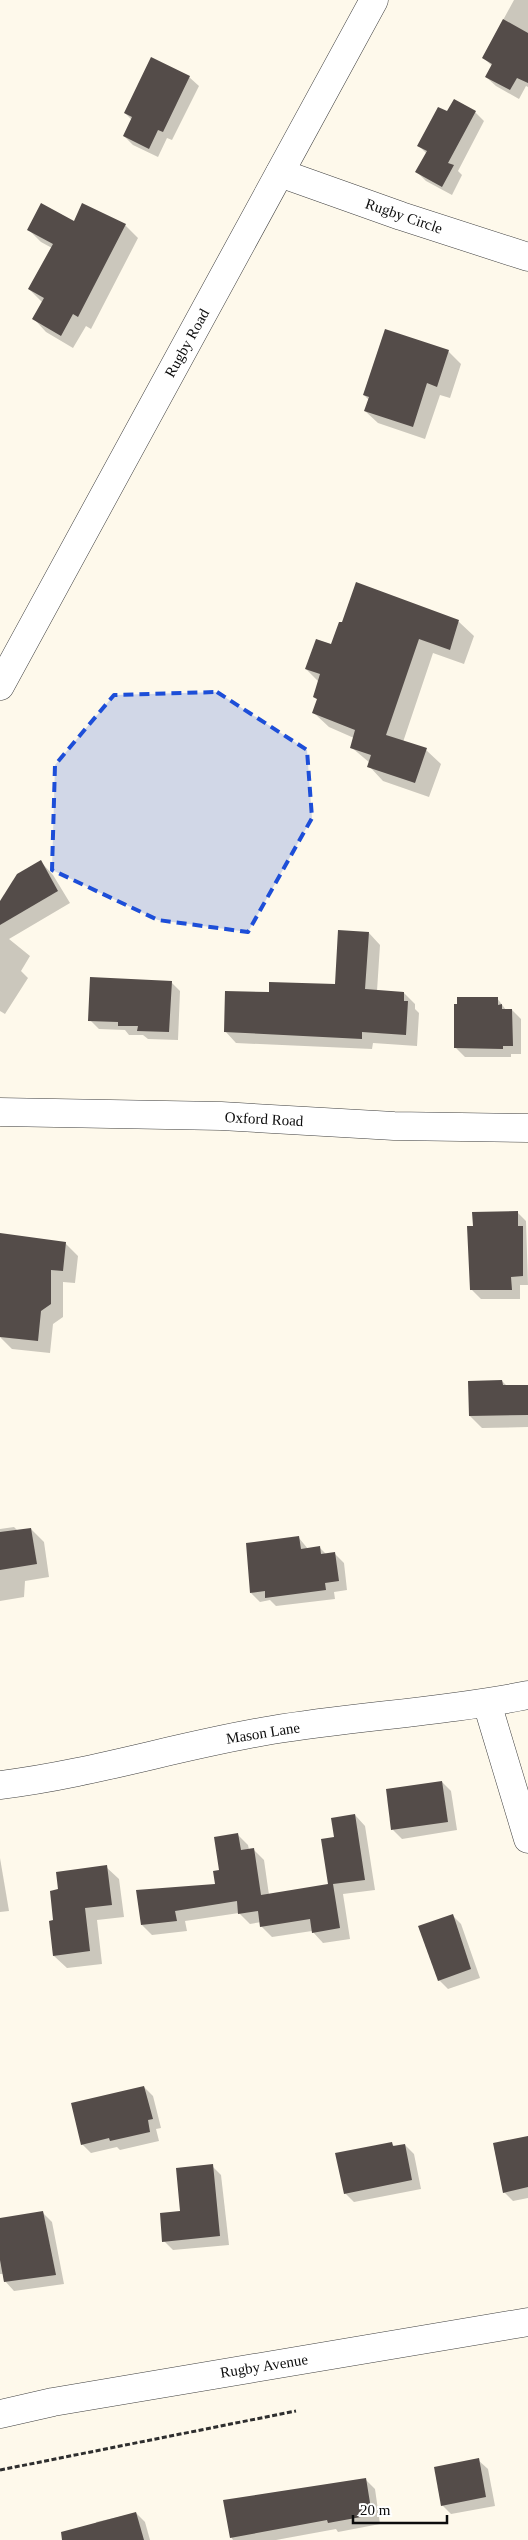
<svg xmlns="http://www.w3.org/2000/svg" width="528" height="2540" font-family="'Times New Roman',serif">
<rect width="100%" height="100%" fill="#fef9eb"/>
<g fill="#0003">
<path d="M514,0H528V87L526,86L519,99L496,86L486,77L492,66L483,57Z"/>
<path d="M189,77L199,86L172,140L167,138L158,157L133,145L124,136L132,120L125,113Z"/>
<path d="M475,112L484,121L458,171L462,175L452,195L426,181L417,172L427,154L419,146L447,113Z"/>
<path d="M83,205L125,225L138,238L91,329L86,326L73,348L46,332L34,319L42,302L29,289L52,248L41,242L29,230L74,223Z"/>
<path d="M448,351L461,364L450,398L440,395L425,439L378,423L365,411L369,400L364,395Z"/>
<path d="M357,584L459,622L474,636L464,664L433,653L403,742L426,750L441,764L429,797L383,781L369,766L370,763L351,747L354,738L329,727L314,713L318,700L314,697L319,682L306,669L332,646L343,624Z"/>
<path d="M41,862L53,875L70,903L9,939L30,956L21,971L28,978L5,1014L0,1011V904Z"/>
<path d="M369,933L380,945L377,991L404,993L415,1004V1009L419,1013L417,1046L373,1043L372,1049L236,1043L225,1031L270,994L336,985Z"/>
<path d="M171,982L180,991L178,1040L148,1039L143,1035H129L125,1030L99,1029L90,1020Z"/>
<path d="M497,998L506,1010H512L521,1019V1054H511V1057H465L456,1048Z"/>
<path d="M517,1212L526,1221L528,1285H520V1299H481L472,1290L474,1227Z"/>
<path d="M0,1234L65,1243L78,1256L75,1283L63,1282V1317L53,1324L50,1353L12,1349L0,1337Z"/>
<path d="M502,1381L507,1386L528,1387V1427L482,1428L470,1416Z"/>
<path d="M14,1527L18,1531L31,1529L44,1542L49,1577L25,1581L24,1597L0,1601V1529Z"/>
<path d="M299,1538L308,1549L320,1548L327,1555L335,1554L344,1563L347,1590L334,1592L335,1599L276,1606L270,1600L260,1602L251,1593Z"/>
<path d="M442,1782L451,1791L457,1830L402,1839L393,1830Z"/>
<path d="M355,1815L365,1826L375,1890L343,1894L350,1939L323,1943L312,1931L272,1937L261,1926V1922L250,1924L239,1913L185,1921L187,1931L152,1935L142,1925L216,1886L220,1871L238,1835L248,1845L249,1850L253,1849L264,1860L269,1895L330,1885L335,1838Z"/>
<path d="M0,1858L9,1911L0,1912Z"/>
<path d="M106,1867L119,1879L124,1917L97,1920L102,1964L67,1968L54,1956L55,1921L60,1890Z"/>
<path d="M452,1915L461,1924L480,1978L448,1989L439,1980Z"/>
<path d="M144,2087L153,2096L161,2128L156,2129L159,2141L120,2150L117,2147L91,2153L82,2144Z"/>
<path d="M528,2137V2198L513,2201L504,2192Z"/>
<path d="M391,2143L395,2147L405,2145L414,2154L421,2189L354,2202L345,2193Z"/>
<path d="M212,2166L221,2175L229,2245L173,2250L164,2241Z"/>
<path d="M42,2212L52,2222L64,2284L14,2291L5,2281L4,2274H0V2220Z"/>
<path d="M478,2460L488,2469L495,2506L451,2514L442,2505Z"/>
<path d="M366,2480L375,2489L380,2524L338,2532L336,2529L276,2540H233L231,2537Z"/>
<path d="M136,2513L145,2522L150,2540H100L96,2522Z"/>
</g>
<g fill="#544c49">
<path d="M503,19L528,33V83L517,78L510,90L485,77L492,64L482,58Z"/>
<path d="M151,57L190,76L163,132L158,130L149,149L123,136L132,117L124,113Z"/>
<path d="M454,99L476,111L448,163L454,165L442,187L415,172L427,151L417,146L438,107L447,111Z"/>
<path d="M41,203L74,221L82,203L126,224L78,317L73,314L61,336L32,319L44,298L28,289L53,244L27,230Z"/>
<path d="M385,329L449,350L437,387L427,383L413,427L364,411L369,397L363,395Z"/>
<path d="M356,582L459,620L450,650L419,639L386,735L427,748L415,783L367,767L371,755L350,748L355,730L312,713L317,699L313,697L320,674L305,669L316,639L331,644L339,622H342Z"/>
<path d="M41,860L58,891L0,925V901L17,874Z"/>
<path d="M338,930L369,932L365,989L404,992V1001H408L406,1035L362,1032V1039L224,1032L225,991L269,992V982L335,984Z"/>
<path d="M90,977L172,981L169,1032L137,1031L138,1026H118V1022L88,1021Z"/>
<path d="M457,997H498V1005L502,1004V1009H512L513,1046H503V1049L454,1048V1004H457Z"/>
<path d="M518,1211V1226H523V1276L511,1277L512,1290H470L467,1226H473L472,1212Z"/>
<path d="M0,1233L66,1242L63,1271L51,1270V1304L41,1311L38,1341L0,1337Z"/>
<path d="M502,1380L503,1385H528V1415L469,1416L468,1381Z"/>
<path d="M31,1528L37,1564L0,1570V1532Z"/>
<path d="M299,1536L301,1549L320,1546L321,1554L335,1552L339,1581L325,1583L326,1590L265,1598V1591L250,1593L246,1543Z"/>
<path d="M442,1781L448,1822L391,1830L386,1789Z"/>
<path d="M355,1814L365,1880L333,1884L340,1928L312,1933L310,1919L260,1927L258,1911L238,1914L237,1901L175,1911L177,1921L141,1925L136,1890L215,1884L213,1871L219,1870L214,1837L238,1833L241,1850L254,1848L261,1895L328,1884L321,1839L334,1837L331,1818Z"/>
<path d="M107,1865L112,1905L85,1908L90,1951L53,1956L49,1921L53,1920L50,1891L58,1889L56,1872Z"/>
<path d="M453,1914L471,1969L438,1981L418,1926Z"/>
<path d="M144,2086L153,2119L148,2120L150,2132L110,2141L109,2138L81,2145L71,2103Z"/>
<path d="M528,2136V2187L503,2193L493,2143Z"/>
<path d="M392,2142L393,2146L405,2144L412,2180L344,2194L335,2153Z"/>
<path d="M213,2164L220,2236L162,2242L160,2213L180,2211L176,2168Z"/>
<path d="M43,2211L56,2275L4,2282L0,2260V2218Z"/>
<path d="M479,2458L486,2497L441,2506L434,2467Z"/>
<path d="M366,2478L372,2515L328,2523L327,2520L230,2538L223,2500Z"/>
<path d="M136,2512L144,2540H62L61,2532Z"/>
</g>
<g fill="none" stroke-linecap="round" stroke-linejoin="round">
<defs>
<g id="minor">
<path d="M280,173L401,216L528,257"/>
<path d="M0,686L374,0"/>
<path d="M0,1112L221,1116L394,1126L528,1128"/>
<path d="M487,1703L528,1839"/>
<path d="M0,1785C92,1774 180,1745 272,1730C357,1716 443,1712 528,1695"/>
<path d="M0,2414L53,2402L528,2322"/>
</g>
</defs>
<use href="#minor" stroke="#3f3f3f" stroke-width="29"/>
<path stroke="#2e2e2e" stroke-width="3" stroke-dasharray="5 2.5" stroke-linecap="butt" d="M0,2470L296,2411"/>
<use href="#minor" stroke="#fff" stroke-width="28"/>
</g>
<path fill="#1d4ed8" fill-opacity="0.2" stroke="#1d4ed8" stroke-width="4" stroke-dasharray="10 6" stroke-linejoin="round" d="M217,692L307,750L312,818L248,932L158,920L52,870L55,765L114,695Z"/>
<g text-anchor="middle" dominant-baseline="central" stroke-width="5" stroke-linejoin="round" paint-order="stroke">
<g font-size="15" fill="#0c0c0c" stroke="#fff">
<text transform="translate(404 216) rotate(19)">Rugby Circle</text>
<text transform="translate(187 343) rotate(-61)">Rugby Road</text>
<text transform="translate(264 1119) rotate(3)">Oxford Road</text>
<text transform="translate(263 1733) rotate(-9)">Mason Lane</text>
<text transform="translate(264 2366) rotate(-9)">Rugby Avenue</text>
</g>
</g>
<path d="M353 2515v8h94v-8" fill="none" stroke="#0c0c0c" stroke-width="2.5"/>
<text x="360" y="2515" font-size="15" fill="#0c0c0c" stroke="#ffffff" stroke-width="4" paint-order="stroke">20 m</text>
</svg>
